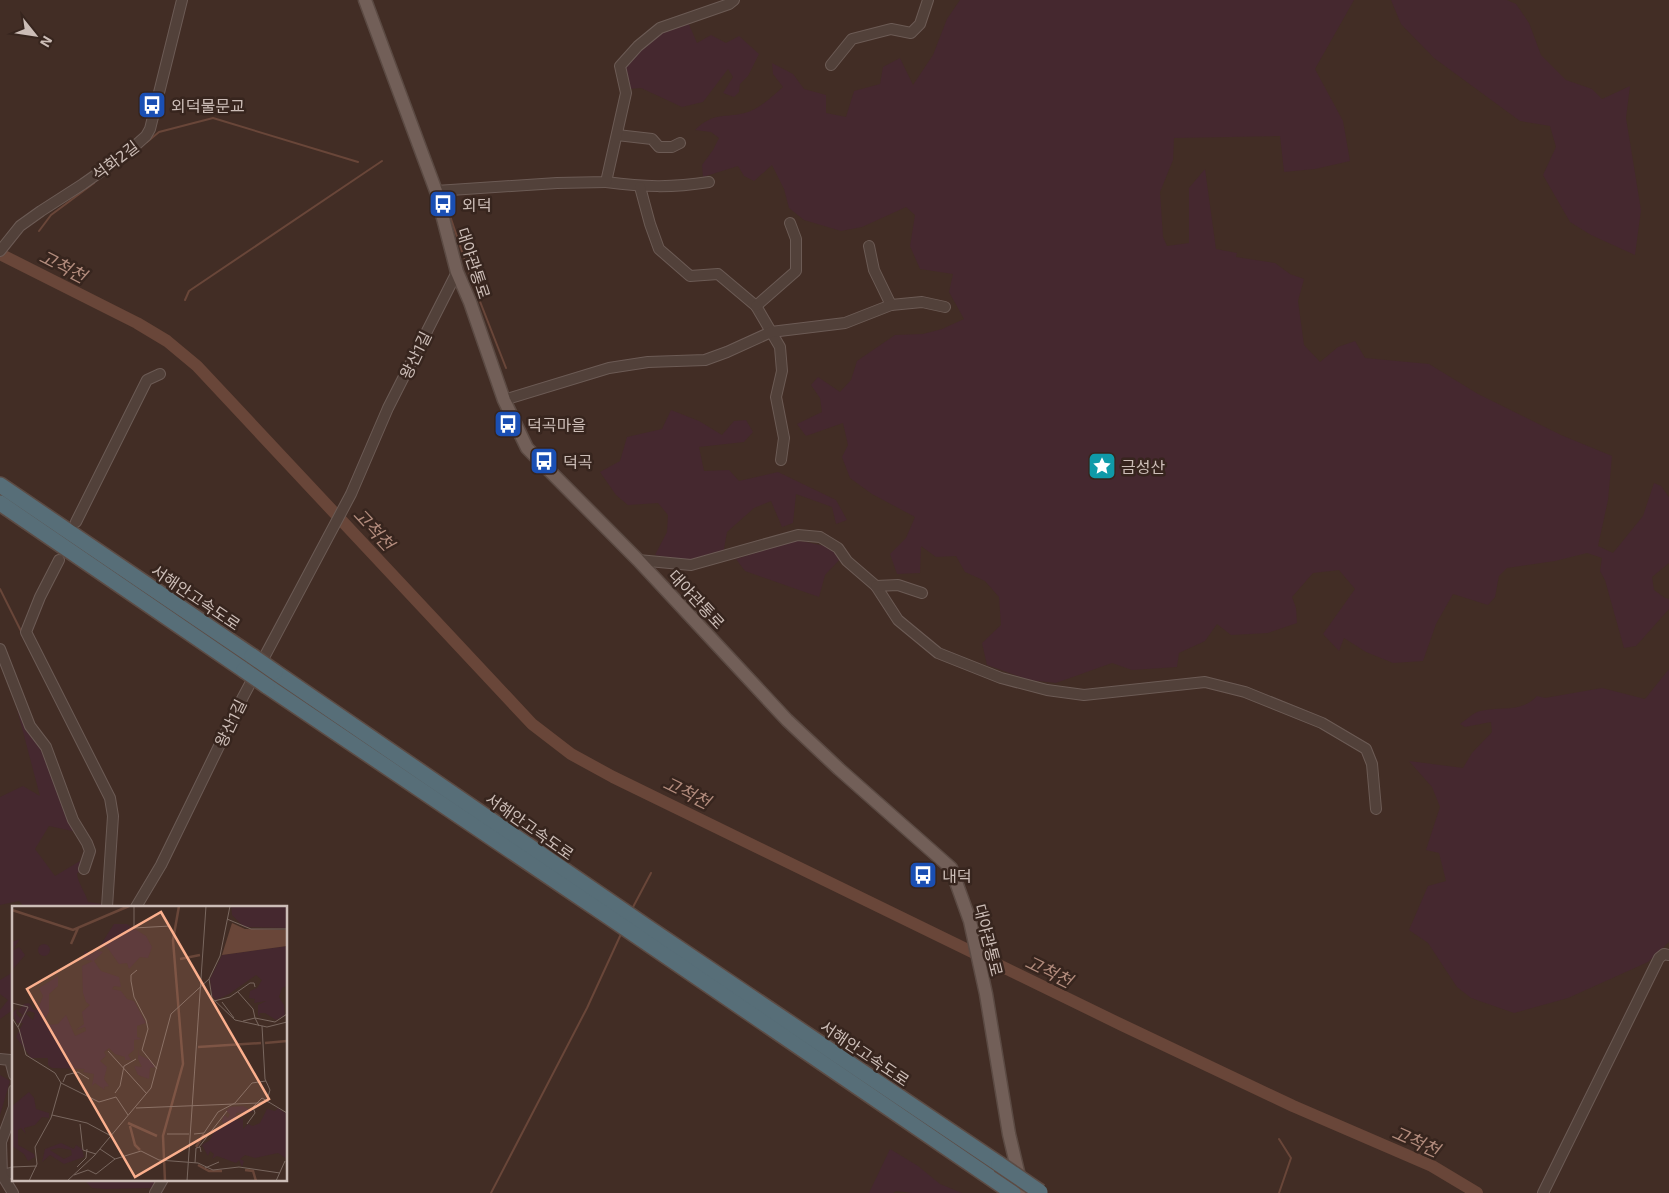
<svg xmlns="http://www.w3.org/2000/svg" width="1669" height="1193" font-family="'Exo 2','Noto Sans KR',sans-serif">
<rect width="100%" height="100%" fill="#422d25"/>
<g fill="#45282f">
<path d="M960,0H1354L1315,69L1343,121L1350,161L1315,169L1284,172L1280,136L1174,138L1173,160L1160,192L1163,237L1167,246L1189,243V188L1205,169L1216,249L1237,253L1236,257L1275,263L1290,274L1304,279L1298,301L1304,345L1320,362L1338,347L1355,341L1365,358L1429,364L1478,394L1561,435L1612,456L1608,500L1598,546L1613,553L1643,516L1654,483L1661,486L1669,497V563L1652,577L1654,590L1665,598L1669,599V609L1636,646L1624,648L1605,580L1600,571L1602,558L1587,553L1555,561L1507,568L1499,576L1495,597L1488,605L1453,594L1436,624L1423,661L1393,663L1366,652L1344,638L1339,651L1323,634L1355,589L1339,570L1313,573L1292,597L1296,608L1297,623L1268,633L1231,635L1217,624L1205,641L1179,653L1177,667L1132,670L1112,663L1056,683L1029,680L987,665L982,643L1001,625L999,597L985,581L965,572L956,556L936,557L921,546L920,573L897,574L890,554L906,538L915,517L872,494L850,478L842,457L848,445L843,423L806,436L797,424L822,412L820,398L811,385L818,377L840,392L851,380L857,361L895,335L923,334L942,329L964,319L949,292L953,274L920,269L910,246L915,215L906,207L862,227L841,231L804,220L789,208L784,189L772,165L754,181L744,176L738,166L703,177L702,165L713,150L719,138L711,132L695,130C714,111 725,119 748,112C759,109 774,95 783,87L773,74L772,63L793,74L804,89L826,95V113L846,117L854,91L880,84L883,67L900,58L913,85L933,55L947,19Z"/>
<path d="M1391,0H1507L1516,4L1529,23L1541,55L1566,80L1592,89L1602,99L1630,86L1626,118L1641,210L1635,255L1591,235L1570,222L1543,175L1556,147L1550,126L1520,121L1434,58L1401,24Z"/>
<path d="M688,22L697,43L711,35L726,43L739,36L759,54L748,76L740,84L739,92L734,97L723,93L733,77L728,69L703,102L682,107L641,88L628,89L625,71V64L660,33Z"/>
<path d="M671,410L699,421L722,435L734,421L746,420L753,432L744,442L699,447L704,471L729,470L739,481L778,472L836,500L847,520L836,524L832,507L796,494L793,523L782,527L771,501L754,508L727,532L723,554L686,560L655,555L667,532L668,515L658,503L628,505L616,495L600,472L620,461L627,437L662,429Z"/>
<path d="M796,540L830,547L841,558L825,575L819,597L745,571L736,559Z"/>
<path d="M1669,669V942L1648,962L1568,998L1514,1013L1471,998L1457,987L1428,943L1409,930L1428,886L1446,881L1439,853L1426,850L1440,807L1432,787L1409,761L1463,768L1472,753L1492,732L1491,722L1465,727L1460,724C1466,720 1474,712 1480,711C1500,706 1522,713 1537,696L1545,698L1602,688L1645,699Z"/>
<path d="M17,709L42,748L76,829L72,831L49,826L35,849L55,876L85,858L81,872L77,873C78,884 85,891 88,902L102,904L101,907H25L19,901L0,905V797L23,786L40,796Z"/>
<path d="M14,964V1009L0,1019V1010L8,1000L0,994V980L10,974Z"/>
<path d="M0,1075L10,1081L0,1115Z"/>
<path d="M890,1149L918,1166L940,1184L962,1193H912L896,1191L893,1193H869Z"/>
<path d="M83,1179H156L152,1188L105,1189L92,1188Z"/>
</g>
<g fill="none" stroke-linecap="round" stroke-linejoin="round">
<g stroke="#694639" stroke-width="2">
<path d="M147,142L159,132L213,118L358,162"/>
<path d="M446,204L472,281L506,368"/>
<path d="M39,231L51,215L94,183"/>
<path d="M185,300L189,291L382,161"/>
<path d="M0,589L22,633"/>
<path d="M632,909L651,873"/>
<path d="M491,1193L587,1008L621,934"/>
<path d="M1279,1193L1291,1158L1279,1139"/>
</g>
<path stroke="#694639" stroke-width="12" d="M0,254L137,323L167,341L197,366L532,724L571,754L613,777L1122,1025L1293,1106L1432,1166L1477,1193"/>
<defs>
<g id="minor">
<path d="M831,65L852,39L891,29L911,33L920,24L928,0"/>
<path d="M617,135L652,139L659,147H672L680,143"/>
<path d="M606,182C644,187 671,188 709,182"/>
<path d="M640,187L650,224L659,249L690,276L718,274L756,306L780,347L782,371L776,397L784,438L781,460"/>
<path d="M436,191L557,183L606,182L626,93L620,66L638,46L660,28L729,4L734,0"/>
<path d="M869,246L874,270L891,305"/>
<path d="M0,251L20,226L41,211L83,184L127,153L146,136L150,129L182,0"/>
<path d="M756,306L796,271V239L790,223"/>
<path d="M504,400L609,368L648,362L705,360L727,352L771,332L845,323L891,305L922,302L945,307"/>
<path d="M76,522L147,380L160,374"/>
<path d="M59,560L40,597L26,632L110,798L113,816L107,907"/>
<path d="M638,560L691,565L798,535L820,537L838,548L847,561L876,586L898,620L938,653L1001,678L1047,690L1084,695L1205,682L1245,692L1322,723L1366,749L1372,764L1376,809"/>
<path d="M876,586L898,585L922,593"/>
<path d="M0,649L30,726L46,747L73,820L87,843L90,851L84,869"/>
<path d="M136,907L161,865L243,697L351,494L388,408L457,272"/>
<path d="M0,1059L10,1060L14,1075"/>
<path d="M14,1090V1109"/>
<path d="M0,1176L14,1172"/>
<path d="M13,1193L2,1175L1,1142L14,1107"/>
<path d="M155,1193L163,1179"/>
<path d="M1543,1193L1659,958L1664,954L1669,955"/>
</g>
<path id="major" d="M365,0L436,191L457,272L470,302L504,400L527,448L638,560L787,720L839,769L951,868L970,921L986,994L1009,1134L1023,1193"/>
<g id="highway">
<path d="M0,485L252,656"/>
<path d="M0,503L244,670"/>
<path d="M275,672L647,927L999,1164"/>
<path d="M267,686L609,917L1013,1193"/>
</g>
</defs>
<use href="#minor" stroke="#6c5b55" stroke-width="12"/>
<use href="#major" stroke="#5b4a43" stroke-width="15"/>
<use href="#highway" stroke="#5c4b44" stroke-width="18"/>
<use href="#minor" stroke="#52413a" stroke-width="10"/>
<use href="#major" stroke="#725f58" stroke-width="12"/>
<use href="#highway" stroke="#576e78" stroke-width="15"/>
<defs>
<g id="highway-bridge">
<path d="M252,656L275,672"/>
<path d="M244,670L267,686"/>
<path d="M999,1164L1040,1192"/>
</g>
</defs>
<use href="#highway-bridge" stroke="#5c4b44" stroke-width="18" stroke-linecap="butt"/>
<use href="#highway-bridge" stroke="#576e78" stroke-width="15"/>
</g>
<defs>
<symbol id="bus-square" viewBox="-11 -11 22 22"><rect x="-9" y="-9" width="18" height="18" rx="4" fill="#1a4fb4" stroke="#37251e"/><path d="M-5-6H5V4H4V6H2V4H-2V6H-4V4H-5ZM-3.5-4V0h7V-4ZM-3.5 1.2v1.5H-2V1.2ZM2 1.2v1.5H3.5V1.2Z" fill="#fff"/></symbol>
<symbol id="sight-square" viewBox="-11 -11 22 22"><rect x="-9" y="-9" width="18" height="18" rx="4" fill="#0f9aa8" stroke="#37251e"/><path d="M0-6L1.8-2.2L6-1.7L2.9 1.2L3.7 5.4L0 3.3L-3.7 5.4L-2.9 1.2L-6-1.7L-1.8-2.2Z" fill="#fff"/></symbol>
</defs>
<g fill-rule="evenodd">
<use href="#bus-square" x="136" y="89" width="32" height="32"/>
<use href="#bus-square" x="427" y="188" width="32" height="32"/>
<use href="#bus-square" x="492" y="408" width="32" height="32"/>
<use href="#bus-square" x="528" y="445" width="32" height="32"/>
<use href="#sight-square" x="1086" y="450" width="32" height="32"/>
<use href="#bus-square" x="907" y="859" width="32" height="32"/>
</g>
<g text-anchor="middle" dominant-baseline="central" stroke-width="5" stroke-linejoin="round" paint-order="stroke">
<g font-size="16" fill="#ccbdb7" stroke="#37251e" text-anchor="start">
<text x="171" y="105">외덕물문교</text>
<text x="462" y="204">외덕</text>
<text x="527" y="424">덕곡마을</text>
<text x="563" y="461">덕곡</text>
<text x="1121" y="466">금성산</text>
<text x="942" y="875">내덕</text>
</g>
<g font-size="16" fill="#ccbdb7" stroke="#37251e">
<text transform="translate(115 160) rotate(-37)">석화2길</text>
<text transform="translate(474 263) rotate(72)">대야관통로</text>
<text transform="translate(415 355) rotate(-64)">왕산1길</text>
<text transform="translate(196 597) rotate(34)">서해안고속도로</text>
<text transform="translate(697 599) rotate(47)">대야관통로</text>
<text transform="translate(230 723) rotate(-64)">왕산1길</text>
<text transform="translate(530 826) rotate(35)">서해안고속도로</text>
<text transform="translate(989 940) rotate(76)">대야관통로</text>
<text transform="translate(865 1053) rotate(34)">서해안고속도로</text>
</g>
<g font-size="18" font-style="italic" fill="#b38c7d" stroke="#37251e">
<text transform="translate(63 266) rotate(27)">고척천</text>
<text transform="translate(374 529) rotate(47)">고척천</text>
<text transform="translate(687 792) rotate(26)">고척천</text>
<text transform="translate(1049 971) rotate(26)">고척천</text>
<text transform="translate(1416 1141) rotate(24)">고척천</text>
</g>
</g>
<g transform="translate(12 906)">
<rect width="275" height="275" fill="#422d25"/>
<path d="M219,0H275V22L232,21L220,9ZM102,18H115L134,30L140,41L136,52L128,51L117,63L115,57L107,58L95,41L88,40ZM8,33L0,45L7,41L13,49L1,63L0,60V36ZM26 44a6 6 0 1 1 12 0a6 6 0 1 1-12 0ZM275,40V80L270,82L267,91L272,99L273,109L264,114L253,107H247L249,111L246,109V99L254,95L242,97L243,93L237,92L238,85L245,82L250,74L244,69L217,88L204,94L200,90L198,73L210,49ZM82,43L91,46L82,55L89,65L107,71L109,81L102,80L100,83L109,85L115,93L122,95L134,117L125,120V131L130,133L122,134V144L116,149L119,154H113V151L103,148L97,142L92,146L94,150L88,155L95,161L92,173L97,180L92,181L93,184L83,177L80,180L82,168L71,166L73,163L40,162L36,159V152H19L4,131L11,117H5L0,107L6,102L4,107L8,112L13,107L21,114L23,107L17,105L11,109L6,105L12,98L17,97L22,104L26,103L31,90L27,82L46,70V80L37,88V106L32,115L34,119L46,118L54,109L63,130L74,125L73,121L64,124L72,118L70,106L78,99L74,96L71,87L70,60L81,55L70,53L73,45L81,48ZM127,142V149L138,154L143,161L138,162L137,173L126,169L122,160L130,161L126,153ZM17,186L22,192L24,203L37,207V212L30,211L23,219L12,222L14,228L9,222L6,224V239L22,248L23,251L16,255L12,248L0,240V200ZM231,200L242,206L224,207L226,214L231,212V223L236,218L241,220L248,217L255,203L263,205L266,202L275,208V253L266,247L243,252L233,249L228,253L232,255L230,261L227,254L224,257L205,250L200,253L202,248L198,245L196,250L190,239L198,234L203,224L213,220L210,215L212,209L216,212L218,208L214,205L218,201ZM49,237L62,243L64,239L70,243L72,251L52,258L38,249L30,256L33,243ZM47,242L59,244L60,249L52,253L38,244Z" fill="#45282f" fill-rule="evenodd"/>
<path d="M220,17L233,23L275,24V40L210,49Z" fill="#694639"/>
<path fill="none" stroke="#694639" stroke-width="2.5" d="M0,4L61,24L117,0M59,38L66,22M168,53L188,49M253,137L275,135M186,141L249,137M116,217L145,230M118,220L123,239L128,244M184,241L192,228M186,259L197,265H210M233,264L241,265L244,275M153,275L151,230L171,158L161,34L167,0"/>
<path fill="none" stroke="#79675f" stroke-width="1" d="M122,0V22L158,20M215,13L239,23H275M125,64L119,69V75L122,91L134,114L136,123L130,144L145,163M197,73L200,92L223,114L255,121L275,116M226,86L241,103L243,112L263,116L275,108M202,95L218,91L238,77H242L243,81M210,96L222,112M0,97L16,101L6,121M0,112L7,123L14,149L43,167L49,177L39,212L23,241L25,258L17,275M231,115L243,112L247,120M96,145L135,188M51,176L54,169L66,166L77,173M49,177L87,196L104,191L116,209M103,187L108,180L112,160L124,153M124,202L247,197L255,194L258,184L253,173L250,120M40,209L75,217L99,230M68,218L71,244L84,248M235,218L243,207L241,201L250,192L275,207M155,228H177M182,228L192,227L206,206L223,197L240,177L254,175M187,241L215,205M88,243L103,253M183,257L184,242L188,241L189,246M0,261L25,260M65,261L74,252L75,243M193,262L207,256M62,269L76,264L84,268L103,253L129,245L147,254L186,257L201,264L227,261L268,267M55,275L82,250L139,182L159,108L197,73L208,50L218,0M175,275L194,0M264,275L273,255"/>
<path fill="#fbaf8d" fill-opacity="0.15" stroke="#fbaf8d" stroke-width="2.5" d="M149,6L257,193L123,271L15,83Z"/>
<rect width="275" height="275" fill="none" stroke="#ccbdb7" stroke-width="2.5"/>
</g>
<g transform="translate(35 35) rotate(120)" stroke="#37251e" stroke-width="4" paint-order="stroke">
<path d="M0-4L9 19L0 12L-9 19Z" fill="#ccbdb7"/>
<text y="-8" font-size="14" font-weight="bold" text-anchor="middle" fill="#ccbdb7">N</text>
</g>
</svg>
